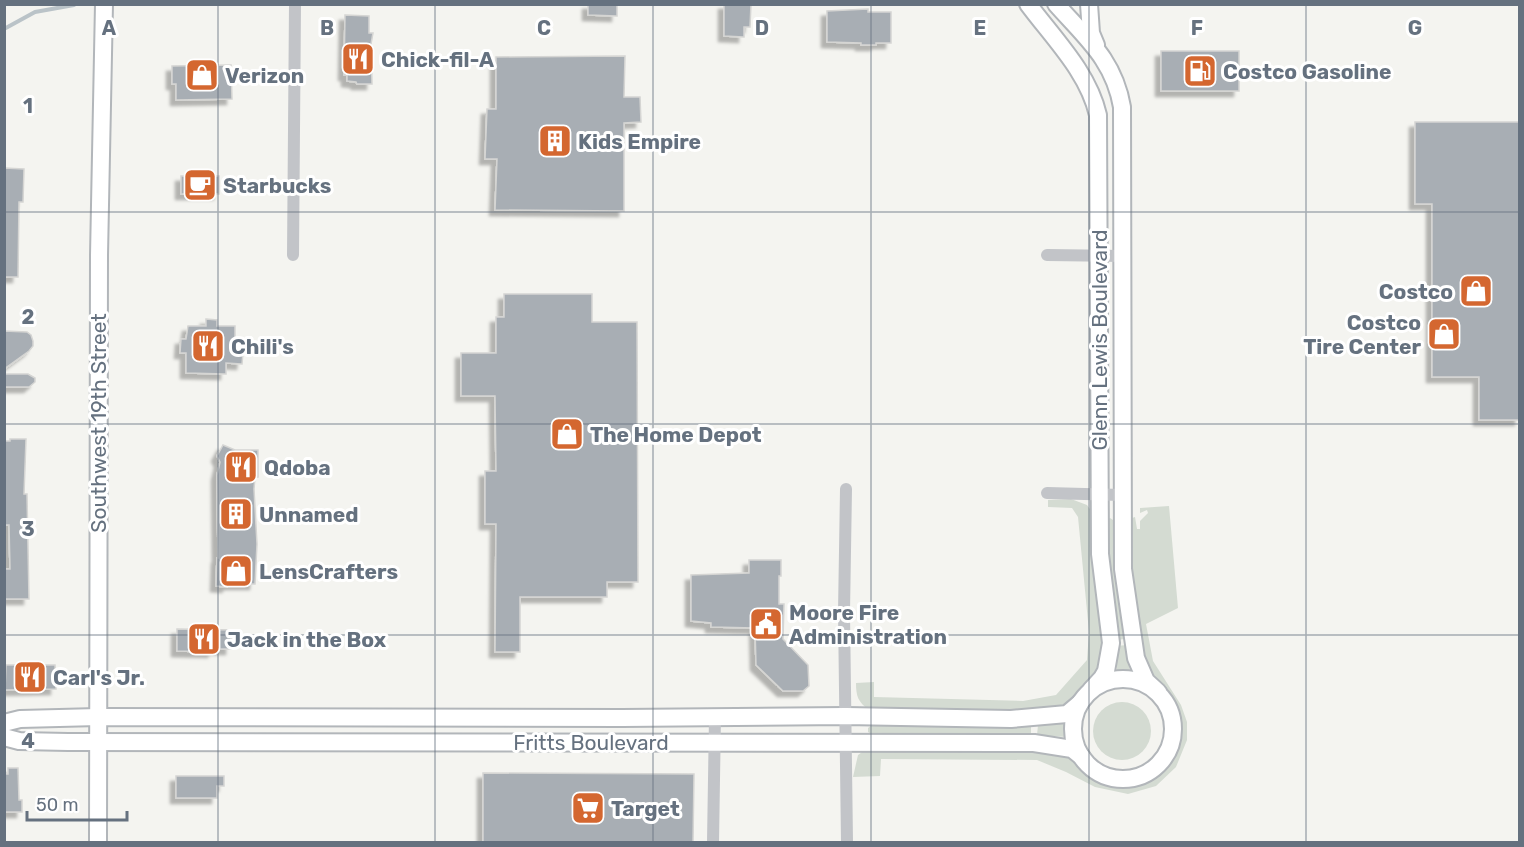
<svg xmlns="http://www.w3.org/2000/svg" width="1524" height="847" font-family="Rubik,sans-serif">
<defs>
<filter id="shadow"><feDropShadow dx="-5.5" dy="5.5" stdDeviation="1.5" flood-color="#0004"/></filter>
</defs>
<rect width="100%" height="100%" fill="#f4f4f0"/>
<g fill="#d4dbd2">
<path d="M1071,499L1087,505L1092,512L1102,648L1100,663L1094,679L1075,698L1061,707L1027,712L869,710C858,702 856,696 856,683L874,682V697L1023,701L1056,695L1087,660L1089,632L1078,517L1072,508L1048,507V500Z"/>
<path d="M1169,506L1178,608L1146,624L1153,661L1181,705L1187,722V740L1176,767L1156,786L1128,794L1095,787L1066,772L1037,760L881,759L880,776L853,777L858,755L865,750H1052C1059,753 1067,755 1073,760C1082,767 1089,777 1101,782C1127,792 1154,784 1169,760C1178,747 1180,728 1175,713C1167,692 1147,681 1141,659C1139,649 1138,638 1137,627C1132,589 1130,557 1129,519L1135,517L1137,529H1140V521L1148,513L1147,510L1140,513V508Z"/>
<path d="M1110,518L1113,520L1114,559L1125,639L1116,640L1106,547L1107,519Z"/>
<path d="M1127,645L1130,671L1117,675L1116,646Z"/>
<circle cx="1122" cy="731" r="29"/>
<path d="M1061,723L1065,725L1066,737L1037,735L1038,725Z"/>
<path d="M872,725H1031V735H873L868,732V728Z"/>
</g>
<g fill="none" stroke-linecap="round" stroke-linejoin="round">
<path stroke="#bac3c8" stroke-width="4" d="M4,29L35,12L74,5"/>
</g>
<g fill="#a8aeb4" stroke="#d5d5d3" stroke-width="1.5" filter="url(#shadow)">
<path d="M588,4H617V16L588,15Z"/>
<path d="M724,4H751L750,27H744V37L724,36Z"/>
<path d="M868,9V12H891V43H876V45H861V43L827,42V11Z"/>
<path d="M345,15L369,16V33H373L371,44L372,84H357L356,82L347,81V75H344Z"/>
<rect x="1161" y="51" width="78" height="40"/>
<path d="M625,56L624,97H640L641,122L624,123V211L495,210L497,159H485L487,109H496V57Z"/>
<path d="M231,65L232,99L176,100V84H172V66Z"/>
<path d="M1415,122H1520V420H1479V377H1432V204H1415Z"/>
<path d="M4,168L24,169L23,202H19L18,277H4Z"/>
<rect x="181" y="176" width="38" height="18"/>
<path d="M504,294H592V322H637L638,582H607V597H520V652H495L496,524H485V471H496L495,396H461V353H496V317H504Z"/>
<path d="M206,319L217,320V326H235V352L243,353L242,364L226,363V374L186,373V353H180L181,339H186L188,326H206Z"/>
<path d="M4,331L27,332L31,335L33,341V346L29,351L4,369Z"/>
<path d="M4,374H28L35,378V382L29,387H4Z"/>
<path d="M10,439H26L24,494H27L29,599H4V569H10L9,525H4V441H10Z"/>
<path d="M223,445L235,450H258V477H255L254,489L257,544L255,584H229L227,587L216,586L217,558H218L217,475L220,462L217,456Z"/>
<path d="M749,560H781V576H779V604H784L783,639L808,665L809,686L803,691H783L756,665L755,628L711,627V623L691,621V575L749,573Z"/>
<path d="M177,629L231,630V649H214L213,652L177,651Z"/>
<path d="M6,665H55L56,689L5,690Z"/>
<path d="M8,768H18L19,800H22V812H4V774H8Z"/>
<path d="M483,773L694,774L693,843H483Z"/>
<path d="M176,776H224V786H217V798H176Z"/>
</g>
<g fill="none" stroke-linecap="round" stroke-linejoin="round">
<defs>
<g id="secondary">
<path d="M1028,4C1054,39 1088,72 1098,115L1100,554L1111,643L1106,671L1102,678L1091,690"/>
<path d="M1056,4C1086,38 1114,60 1122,107L1123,569L1136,658L1146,681L1158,692"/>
<path d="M1089,4L1091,33L1096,45"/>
<circle cx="1123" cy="729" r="50"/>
<path d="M4,723L20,719L98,717L622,718L846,716L1011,719L1067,714L1080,703"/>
<path d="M4,737L19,741L68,742L1034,743L1072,749L1082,757"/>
<path d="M98,842L99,255L104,4"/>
</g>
</defs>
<use href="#secondary" stroke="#b2b6ba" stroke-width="20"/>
<g stroke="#c2c4c8" stroke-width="12">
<path d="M293,255L295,4"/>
<path d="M1047,255L1123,256"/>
<path d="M846,489L844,613L847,842"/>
<path d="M1047,493L1122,495"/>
<path d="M713,842L715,717"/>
</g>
<use href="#secondary" stroke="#fff" stroke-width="16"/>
</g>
<path fill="none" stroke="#65717f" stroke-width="1.5" stroke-opacity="0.55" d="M218,4V842M435,4V842M653,4V842M871,4V842M1089,4V842M1306,4V842M4,212H1520M4,424H1520M4,635H1520"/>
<defs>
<symbol id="restaurant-square" viewBox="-11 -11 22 22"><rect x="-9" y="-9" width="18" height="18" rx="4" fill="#d46730" stroke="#fff"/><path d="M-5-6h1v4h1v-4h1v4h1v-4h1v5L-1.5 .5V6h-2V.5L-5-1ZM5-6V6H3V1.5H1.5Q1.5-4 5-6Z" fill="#fff"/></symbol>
<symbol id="fuel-square" viewBox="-11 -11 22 22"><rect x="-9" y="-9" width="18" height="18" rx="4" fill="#d46730" stroke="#fff"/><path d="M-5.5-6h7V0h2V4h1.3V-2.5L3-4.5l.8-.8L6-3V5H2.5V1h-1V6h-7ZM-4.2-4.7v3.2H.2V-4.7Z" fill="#fff"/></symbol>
<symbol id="shop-square" viewBox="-11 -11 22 22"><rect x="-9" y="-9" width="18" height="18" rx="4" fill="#d46730" stroke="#fff"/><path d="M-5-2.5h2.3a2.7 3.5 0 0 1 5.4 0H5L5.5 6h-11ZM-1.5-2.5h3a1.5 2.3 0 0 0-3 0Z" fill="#fff"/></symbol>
<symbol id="building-square" viewBox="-11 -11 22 22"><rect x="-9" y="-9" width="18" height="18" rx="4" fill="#d46730" stroke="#fff"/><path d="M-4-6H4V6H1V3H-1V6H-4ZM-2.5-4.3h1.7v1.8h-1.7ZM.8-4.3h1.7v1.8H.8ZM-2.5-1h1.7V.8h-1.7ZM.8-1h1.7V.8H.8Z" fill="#fff"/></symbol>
<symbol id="cafe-square" viewBox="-11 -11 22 22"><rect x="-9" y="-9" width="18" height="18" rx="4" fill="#d46730" stroke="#fff"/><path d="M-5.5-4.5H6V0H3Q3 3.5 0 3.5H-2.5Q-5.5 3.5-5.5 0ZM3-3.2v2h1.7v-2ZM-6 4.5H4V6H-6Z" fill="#fff"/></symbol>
<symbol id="civic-square" viewBox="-11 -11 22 22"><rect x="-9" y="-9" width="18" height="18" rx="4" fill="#d46730" stroke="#fff"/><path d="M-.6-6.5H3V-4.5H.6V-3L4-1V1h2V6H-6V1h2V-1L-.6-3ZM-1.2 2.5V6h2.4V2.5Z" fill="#fff"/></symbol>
<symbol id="supermarket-square" viewBox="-11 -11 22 22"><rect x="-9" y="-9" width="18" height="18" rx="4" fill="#d46730" stroke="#fff"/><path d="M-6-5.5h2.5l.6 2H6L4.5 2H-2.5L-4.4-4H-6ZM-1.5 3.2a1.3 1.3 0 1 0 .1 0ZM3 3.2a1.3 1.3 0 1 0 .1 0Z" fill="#fff"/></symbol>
</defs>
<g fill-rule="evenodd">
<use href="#restaurant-square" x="339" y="40" width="38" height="38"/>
<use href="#fuel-square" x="1181" y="52" width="38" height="38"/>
<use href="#shop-square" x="183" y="56" width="38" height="38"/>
<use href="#building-square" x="536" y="122" width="38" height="38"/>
<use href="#cafe-square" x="181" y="166" width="38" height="38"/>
<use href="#shop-square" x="1457" y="272" width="38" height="38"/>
<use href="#shop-square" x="1425" y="315" width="38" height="38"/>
<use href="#restaurant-square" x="189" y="327" width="38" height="38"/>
<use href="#shop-square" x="548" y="415" width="38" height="38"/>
<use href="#restaurant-square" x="222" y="448" width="38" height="38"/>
<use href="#building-square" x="217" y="495" width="38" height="38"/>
<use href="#shop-square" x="217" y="552" width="38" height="38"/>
<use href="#civic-square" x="747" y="605" width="38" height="38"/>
<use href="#restaurant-square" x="185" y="620" width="38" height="38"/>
<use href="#restaurant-square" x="11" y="658" width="38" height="38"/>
<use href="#supermarket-square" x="569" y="789" width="38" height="38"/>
</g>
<g text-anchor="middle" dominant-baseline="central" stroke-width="6" stroke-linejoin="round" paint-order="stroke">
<g font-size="21" font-weight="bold" fill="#65717f" stroke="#fff" text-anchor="start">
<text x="381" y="59">Chick-fil-A</text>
<text x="1223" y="71">Costco Gasoline</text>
<text x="225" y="75">Verizon</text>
<text x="578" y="141">Kids Empire</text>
<text x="223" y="185">Starbucks</text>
<text x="1453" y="291" text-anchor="end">Costco</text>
<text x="1421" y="322" text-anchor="end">Costco<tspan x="1421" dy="24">Tire Center</tspan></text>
<text x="231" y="346">Chili's</text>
<text x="590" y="434">The Home Depot</text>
<text x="264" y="467">Qdoba</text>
<text x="259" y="514">Unnamed</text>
<text x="259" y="571">LensCrafters</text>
<text x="789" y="612">Moore Fire<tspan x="789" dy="24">Administration</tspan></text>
<text x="227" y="639">Jack in the Box</text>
<text x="53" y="677">Carl's Jr.</text>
<text x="611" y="808">Target</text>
</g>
<g font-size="21" fill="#65717f" stroke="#fff">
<text transform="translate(1099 340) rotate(-90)">Glenn Lewis Boulevard</text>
<text transform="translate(98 423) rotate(-90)">Southwest 19th Street</text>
<text x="591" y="742">Fritts Boulevard</text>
</g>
</g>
<g font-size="20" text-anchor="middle" font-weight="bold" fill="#65717f" stroke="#fff" stroke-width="6" stroke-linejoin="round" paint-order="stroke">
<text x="109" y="35">A</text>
<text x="327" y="35">B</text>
<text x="544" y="35">C</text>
<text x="762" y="35">D</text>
<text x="980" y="35">E</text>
<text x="1197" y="35">F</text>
<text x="1415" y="35">G</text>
<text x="28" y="113">1</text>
<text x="28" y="324">2</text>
<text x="28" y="536">3</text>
<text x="28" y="748">4</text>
</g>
<rect width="1524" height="847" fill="none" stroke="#65717f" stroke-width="12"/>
<path d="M27 811v9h100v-9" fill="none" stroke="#65717f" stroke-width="3"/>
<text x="36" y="811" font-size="18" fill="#65717f" stroke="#ffffff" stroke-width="4.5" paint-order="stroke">50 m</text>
</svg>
